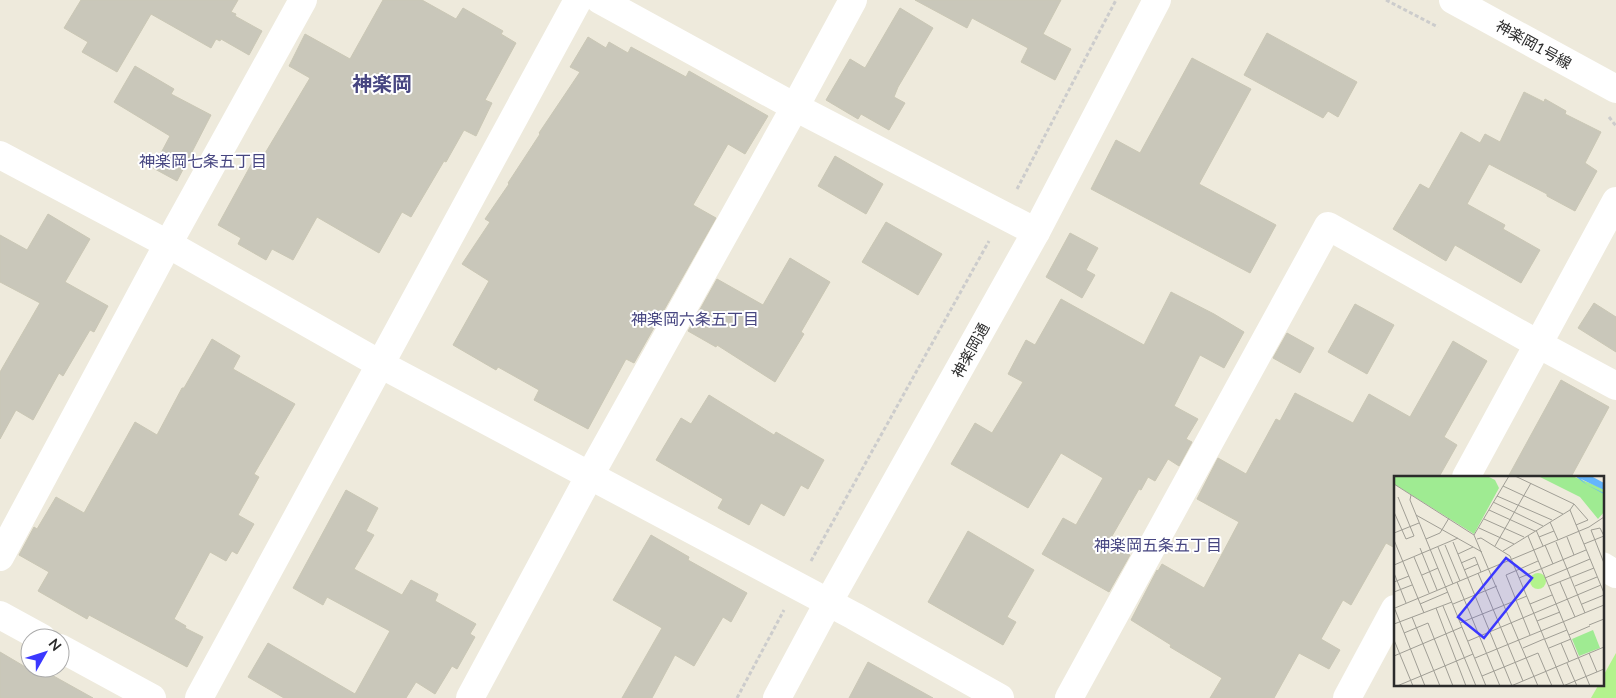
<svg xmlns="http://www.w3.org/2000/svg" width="1616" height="698" font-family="Lato,'Noto Sans JP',sans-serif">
<rect width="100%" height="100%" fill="#eeeadc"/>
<path fill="#b3f38d" d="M1616,653V698H1591L1599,684H1602V678Z"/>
<g fill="#c9c7ba" stroke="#cac7b5">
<path d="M81,0H238L231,12L236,14L235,16L262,31L249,55L221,39L220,41L216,39L211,48L151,14L117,72L82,52L88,42L64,28Z"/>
<path d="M383,0H422L456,19L463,8L503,31L501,34L516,43L485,100L492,103L476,136L464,130L446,162L444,161L411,217L402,212L379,253L317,217L293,260L272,249L266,260L238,244L241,238L218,225L258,152L264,155L310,78L289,66L305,34L350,59Z"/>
<path d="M915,0H1061L1043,34L1071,49L1055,80L1021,62L1028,48L972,18L967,28Z"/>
<path d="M900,8L933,28L898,87L894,97L905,103L889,130L861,114L858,119L826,100L850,59L865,68Z"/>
<path d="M1267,33L1357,82L1338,117L1328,111L1323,118L1244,75Z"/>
<path d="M588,37L606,48L609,42L628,53L631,47L686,77L689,71L768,116L745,154L728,144L693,205L716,218L634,363L626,359L588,429L534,400L539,390L498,367L496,370L453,345L489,281L462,264L490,222L485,219L509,184L508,183L540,134L539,133L580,72L570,67Z"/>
<path d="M1192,58L1251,89L1199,184L1276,225L1250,273L1091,189L1116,140L1140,153Z"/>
<path d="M135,66L174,89L171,94L211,115L177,181L153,168L170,136L114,102Z"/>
<path d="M1524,92L1544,102L1545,99L1566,111L1565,114L1601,132L1585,163L1597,171L1575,211L1547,196V194L1489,164L1467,204L1505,225L1503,229L1540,250L1521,283L1455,245L1446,261L1393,229L1420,184L1429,189L1461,132L1480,143L1485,134L1500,142Z"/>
<path d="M835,156L883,184L866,214L818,186Z"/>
<path d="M48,214L90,239L65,282L108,306L94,332L90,330L63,376L59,373L33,420L16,410L0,439V372L40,303L0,282V235L27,250Z"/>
<path d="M886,222L942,254L918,295L862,262Z"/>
<path d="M1070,233L1098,248L1086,270L1095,275L1082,298L1046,277Z"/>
<path d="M790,258L830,282L801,332L804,334L775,382L717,345L716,347L688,331L717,279L763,305Z"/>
<path d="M1171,292L1214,314L1244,332L1224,368L1200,355L1174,406L1198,419L1186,439L1192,442L1179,466L1168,459L1155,481L1148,477L1141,490L1139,489L1108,543L1130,555L1109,592L1042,554L1063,518L1076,525L1103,478L1061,453L1028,508L951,464L975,423L992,433L1023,382L1008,374L1026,340L1035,345L1061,299L1144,345Z"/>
<path d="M1594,303L1616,317V352L1578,328Z"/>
<path d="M1355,304L1394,325L1367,374L1328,352Z"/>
<path d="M1287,333L1314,348L1300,373L1273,358Z"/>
<path d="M212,339L240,356L233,369L295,404L254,474L259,477L238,515L254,524L237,554L232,551L226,561L210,552L174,619L186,626L185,628L203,637L187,667L89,615L87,619L38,591L49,572L19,555L34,527L37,529L56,497L84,513L135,422L157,435L182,388H184Z"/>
<path d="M1453,341L1487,361L1444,437L1457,445L1439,477H1395V548L1386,543L1351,605L1343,600L1321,639L1340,650L1329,669L1299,653L1274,698H1210L1222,678L1170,647L1171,645L1131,620L1157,570L1158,571L1162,564L1204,588L1239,522L1197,499L1218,458L1246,474L1276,419L1280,421L1295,393L1353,423L1369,394L1410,417Z"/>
<path d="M1561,380L1609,407L1571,477H1508Z"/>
<path d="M709,395L774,435L776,432L824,460L808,489L801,485L784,516L761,503L749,525L718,508L723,499L656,460L681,418L691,424Z"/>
<path d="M346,490L378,508L366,531L374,535L354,569L402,595L411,580L438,594L435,601L476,624L470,634L475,637L457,669L452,666L435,694L416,682L406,698H284L248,677L268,643L355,694L390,631L327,597L323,605L293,588Z"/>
<path d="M968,531L1034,570L1007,617L1016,622L1003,645L928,602Z"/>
<path d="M651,535L689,557L688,560L747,593L731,622L723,617L694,666L675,655L652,698H622L662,628L613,600Z"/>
<path d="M0,652L39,675L41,669L93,698H0Z"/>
<path d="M868,662L933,698H849Z"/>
</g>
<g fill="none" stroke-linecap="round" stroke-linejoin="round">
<g stroke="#ccc" stroke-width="3" stroke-dasharray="4 2.5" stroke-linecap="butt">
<path d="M1386,0L1438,27"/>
<path d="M1609,117L1616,126"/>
<path d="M1017,189L1116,0"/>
<path d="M811,561L989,241"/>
<path d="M737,698L784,610"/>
</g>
<g stroke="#fff" stroke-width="28">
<path d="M600,0L795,107L1036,232"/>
<path d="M0,155L168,244L380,364L854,616L1000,698"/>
<path d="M1466,477L1616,201"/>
<path d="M0,557L168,244L303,0"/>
<path d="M1602,566L1616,574"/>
<path d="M0,615L42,638"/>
<path d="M60,648L152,698"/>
<path d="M199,698L578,0"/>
<path d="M470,698L590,475L795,107L853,0"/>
<path d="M1069,698L1328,226L1538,344L1616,386"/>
<path d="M1347,698L1395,609"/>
</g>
<g stroke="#fff" stroke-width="28">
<path d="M1453,0L1616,89"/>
<path d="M777,698L828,603L1036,232L1157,0"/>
</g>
</g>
<g text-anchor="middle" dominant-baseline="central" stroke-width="4" stroke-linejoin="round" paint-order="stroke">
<g font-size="15" fill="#2b2b2b" stroke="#fff">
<text transform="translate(1534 44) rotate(29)">神楽岡1号線</text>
<text transform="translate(970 350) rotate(-61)">神楽岡通</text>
</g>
<g font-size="16" fill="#474681" stroke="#fff">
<text x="203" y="160">神楽岡七条五丁目</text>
<text x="695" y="318">神楽岡六条五丁目</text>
<text x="1158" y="544">神楽岡五条五丁目</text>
</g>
<g font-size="20" font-weight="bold" fill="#474681" stroke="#fff">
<text x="382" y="83">神楽岡</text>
</g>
</g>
<g transform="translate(1394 476)">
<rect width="210" height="210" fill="#eeeadc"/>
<path d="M144,0H178L203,10L210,14V36L204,43L186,21ZM199,154L206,172L185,180L178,163Z" fill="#9feb92"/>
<path d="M0,0H93L101,4L105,12L80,58L0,8Z" fill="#9feb92"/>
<path d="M136 105a8 8 0 1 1 16 0a8 8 0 1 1-16 0Z" fill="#b3f38d"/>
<path d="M181,0H197L210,7V14L187,3L193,9L210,17V18L193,9Z" fill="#64b5fc"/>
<path fill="none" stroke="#a09e95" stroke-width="1" d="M0,8L80,59L144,210M109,10L169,38M17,19L16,24L92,210M103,20L158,44M99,26L149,50M180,28L194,44L182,49M95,34L141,55M176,34L210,117M0,36L12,63L20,60L4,21M22,39L88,76M90,43L130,61M156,46L164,64M85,52L120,68M142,54L149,70M0,57L25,47M80,59L115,0M134,60L196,210M210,60L206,52L197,54L210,87M145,61L160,55M173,61L180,79M32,63L46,57L55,42M83,63L87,62L116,80L170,210M0,64L30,137M59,66L118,210M162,66L191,137M190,68L210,60M51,69L66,105M151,69L159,88M101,70L137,7M44,71L59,108M26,72L43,114M109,75L176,34L180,28L121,0M64,78L79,71M20,81L35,117M67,87L81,81L87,96M0,89L64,62M70,94L84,88M0,97L12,127M84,97L129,205M28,99L44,92M125,102L192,74M151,102L196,83M0,106L15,100M63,106L106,210M166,106L181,141M155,110L200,92M181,110L203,101M0,116L18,109M26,128L54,116M59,128L103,110M136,128L158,119M188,128L210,119M49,130L82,210M0,131L31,210M1,132L195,51L210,41M42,132L72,210M18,141L46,210M143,145L166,136M66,147L133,120M0,148L58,126M195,149L210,143M10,157L34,147L59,210M136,159L112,99L144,85M175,159L196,150M151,163L173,154M0,164L19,210M74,165L207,109M167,167L175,186M129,172L150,163M155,172L177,163M195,177L203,196M0,180L68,151M81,182L210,129M173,187L183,210M27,200L79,178M88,200L144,177L158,210M3,210L27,200M117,210L210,171M169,210L210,193"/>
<path fill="#3b38ff" fill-opacity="0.15" stroke="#3b38ff" stroke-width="2.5" d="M112,82L138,102L90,162L64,141Z"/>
<rect width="210" height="210" fill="none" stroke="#2b2b2b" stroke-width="2.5"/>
</g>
<g transform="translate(45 653) rotate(51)"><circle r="24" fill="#ffffff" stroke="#aaaaaa"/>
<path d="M0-4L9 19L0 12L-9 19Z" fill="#3b38ff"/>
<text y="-8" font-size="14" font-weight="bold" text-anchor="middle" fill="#2b2b2b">N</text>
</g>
</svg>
